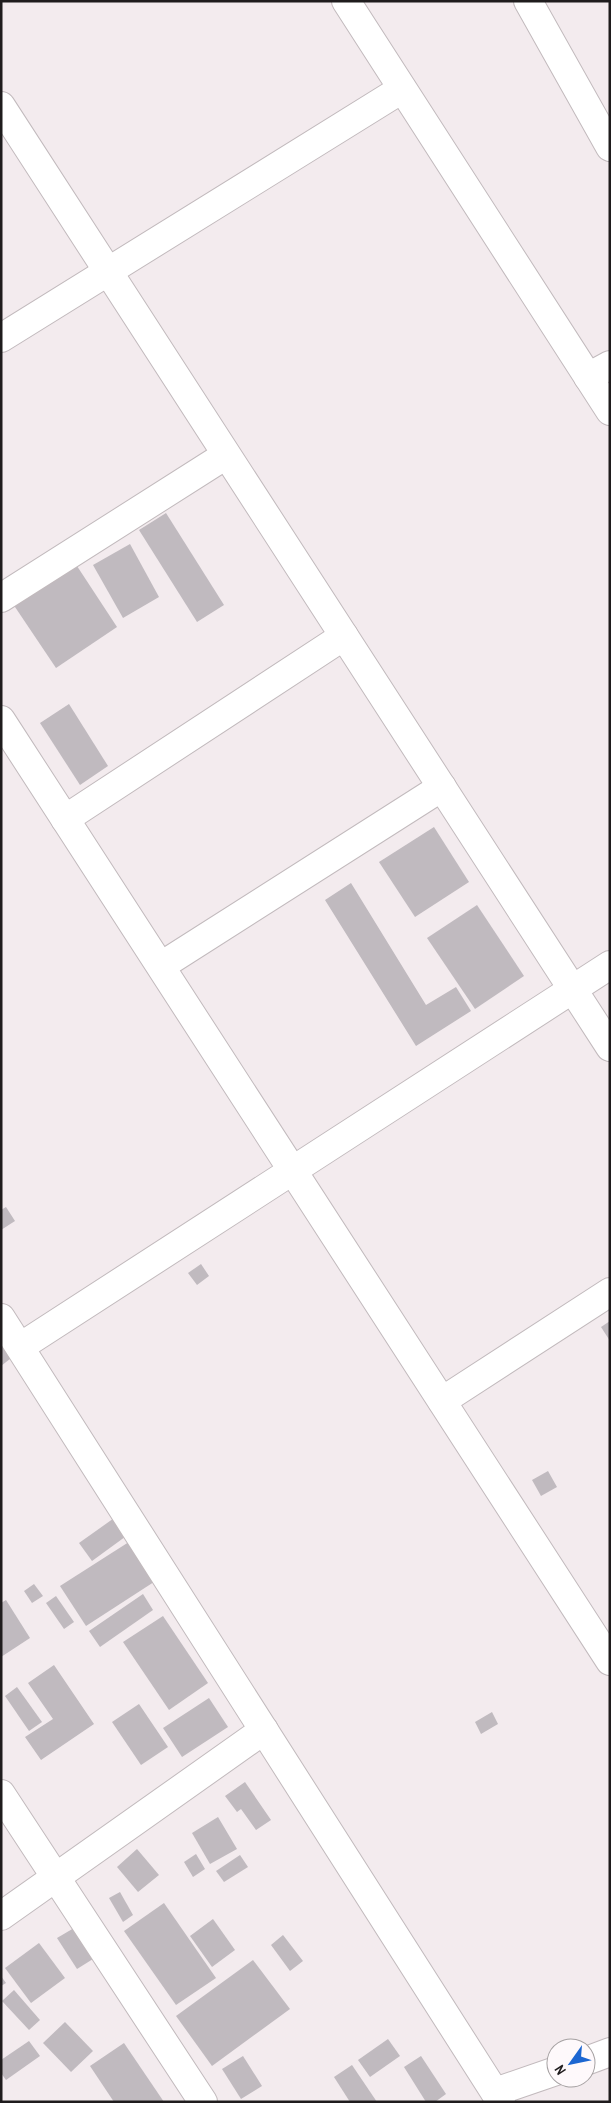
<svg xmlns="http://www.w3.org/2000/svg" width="611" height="2103" font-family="'Archivo Narrow',sans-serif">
<rect width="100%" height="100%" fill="#f3ebee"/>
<g fill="#c0babf">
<path d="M166,513L224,605L197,622L139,530Z"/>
<path d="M130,544L159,597L123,618L93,565Z"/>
<path d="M75,563L117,627L56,668L13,604Z"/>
<path d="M69,704L108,766L80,785L40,723Z"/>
<path d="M434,827L469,882L415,917L379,862Z"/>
<path d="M351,883L426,1005L456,987L471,1011L416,1046L325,900Z"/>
<path d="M477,905L524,976L475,1009L427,938Z"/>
<path d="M6,1207L15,1221L1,1230V1210Z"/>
<path d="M201,1264L209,1276L197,1285L188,1273Z"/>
<path d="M610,1321V1341L601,1327Z"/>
<path d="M1,1343L15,1355L1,1366Z"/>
<path d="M548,1471L557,1487L541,1496L532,1480Z"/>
<path d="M117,1516L129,1534L92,1561L79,1543Z"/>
<path d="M132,1540L157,1580L86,1626L60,1586Z"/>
<path d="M34,1584L43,1596L32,1603L24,1591Z"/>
<path d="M143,1594L153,1610L100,1647L89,1631Z"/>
<path d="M56,1596L74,1622L64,1629L46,1603Z"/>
<path d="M6,1600L30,1638L1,1657V1603Z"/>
<path d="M163,1616L208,1683L169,1710L123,1642Z"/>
<path d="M54,1665L94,1724L41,1760L25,1737L53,1719L28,1683Z"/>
<path d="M17,1687L42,1722L29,1731L5,1696Z"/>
<path d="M209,1698L228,1727L182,1757L163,1728Z"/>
<path d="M139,1704L168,1747L141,1765L112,1722Z"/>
<path d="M492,1712L498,1724L481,1734L475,1722Z"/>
<path d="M245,1782L271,1820L256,1830L241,1809L237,1812L225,1796Z"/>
<path d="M218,1817L237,1849L210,1864L192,1833Z"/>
<path d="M137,1849L159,1875L138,1892L117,1867Z"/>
<path d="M196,1854L205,1869L193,1877L184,1862Z"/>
<path d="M240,1855L248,1867L224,1882L216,1871Z"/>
<path d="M120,1892L133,1915L123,1922L109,1898Z"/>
<path d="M164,1903L216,1978L176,2005L124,1931Z"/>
<path d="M213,1919L235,1950L212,1967L190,1936Z"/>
<path d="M74,1928L93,1959L77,1969L57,1938Z"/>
<path d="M283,1935L303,1961L290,1971L271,1945Z"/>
<path d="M39,1943L65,1978L31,2003L5,1968Z"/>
<path d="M253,1960L290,2009L212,2066L176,2016Z"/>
<path d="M1,1976L6,1983L1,1986Z"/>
<path d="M14,1990L40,2020L29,2030L2,2001Z"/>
<path d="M65,2022L93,2051L71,2072L43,2043Z"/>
<path d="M388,2039L400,2056L370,2077L358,2060Z"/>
<path d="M29,2041L40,2056L6,2080L1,2073V2060Z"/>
<path d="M124,2043L164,2102H114L90,2066Z"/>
<path d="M243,2056L262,2086L241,2099L222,2069Z"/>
<path d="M421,2056L446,2094L435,2102H426L404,2067Z"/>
<path d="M352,2065L377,2102H350L334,2077Z"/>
</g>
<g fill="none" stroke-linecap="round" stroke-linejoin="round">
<defs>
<g id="minor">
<path d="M346,1L610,411"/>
<path d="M528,1L610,147"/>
<path d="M1,106L610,1047"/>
<path d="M1,338L402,89"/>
<path d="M588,377L610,365"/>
<path d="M1,598L226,455"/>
<path d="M1,720L610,1661"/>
<path d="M65,819L344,636"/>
<path d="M161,966L442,787"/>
<path d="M1,1318L501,2102"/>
<path d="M20,1347L610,965"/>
<path d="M442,1401L610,1292"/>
<path d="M1,1794L203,2102"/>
<path d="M1,1916L264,1730"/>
<path d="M586,2061L610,2052"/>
<path d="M495,2092L556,2071"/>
</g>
</defs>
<use href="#minor" stroke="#c2babd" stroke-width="30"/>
<use href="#minor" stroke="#fff" stroke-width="28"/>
</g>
<rect width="611" height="2103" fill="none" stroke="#1f1c1d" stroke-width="5"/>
<g transform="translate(571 2063) rotate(237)"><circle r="24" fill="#fef9fb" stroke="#a5a1a2"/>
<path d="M0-4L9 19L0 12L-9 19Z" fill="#1c66d1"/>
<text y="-8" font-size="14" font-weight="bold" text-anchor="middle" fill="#1f1c1d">N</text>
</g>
</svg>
